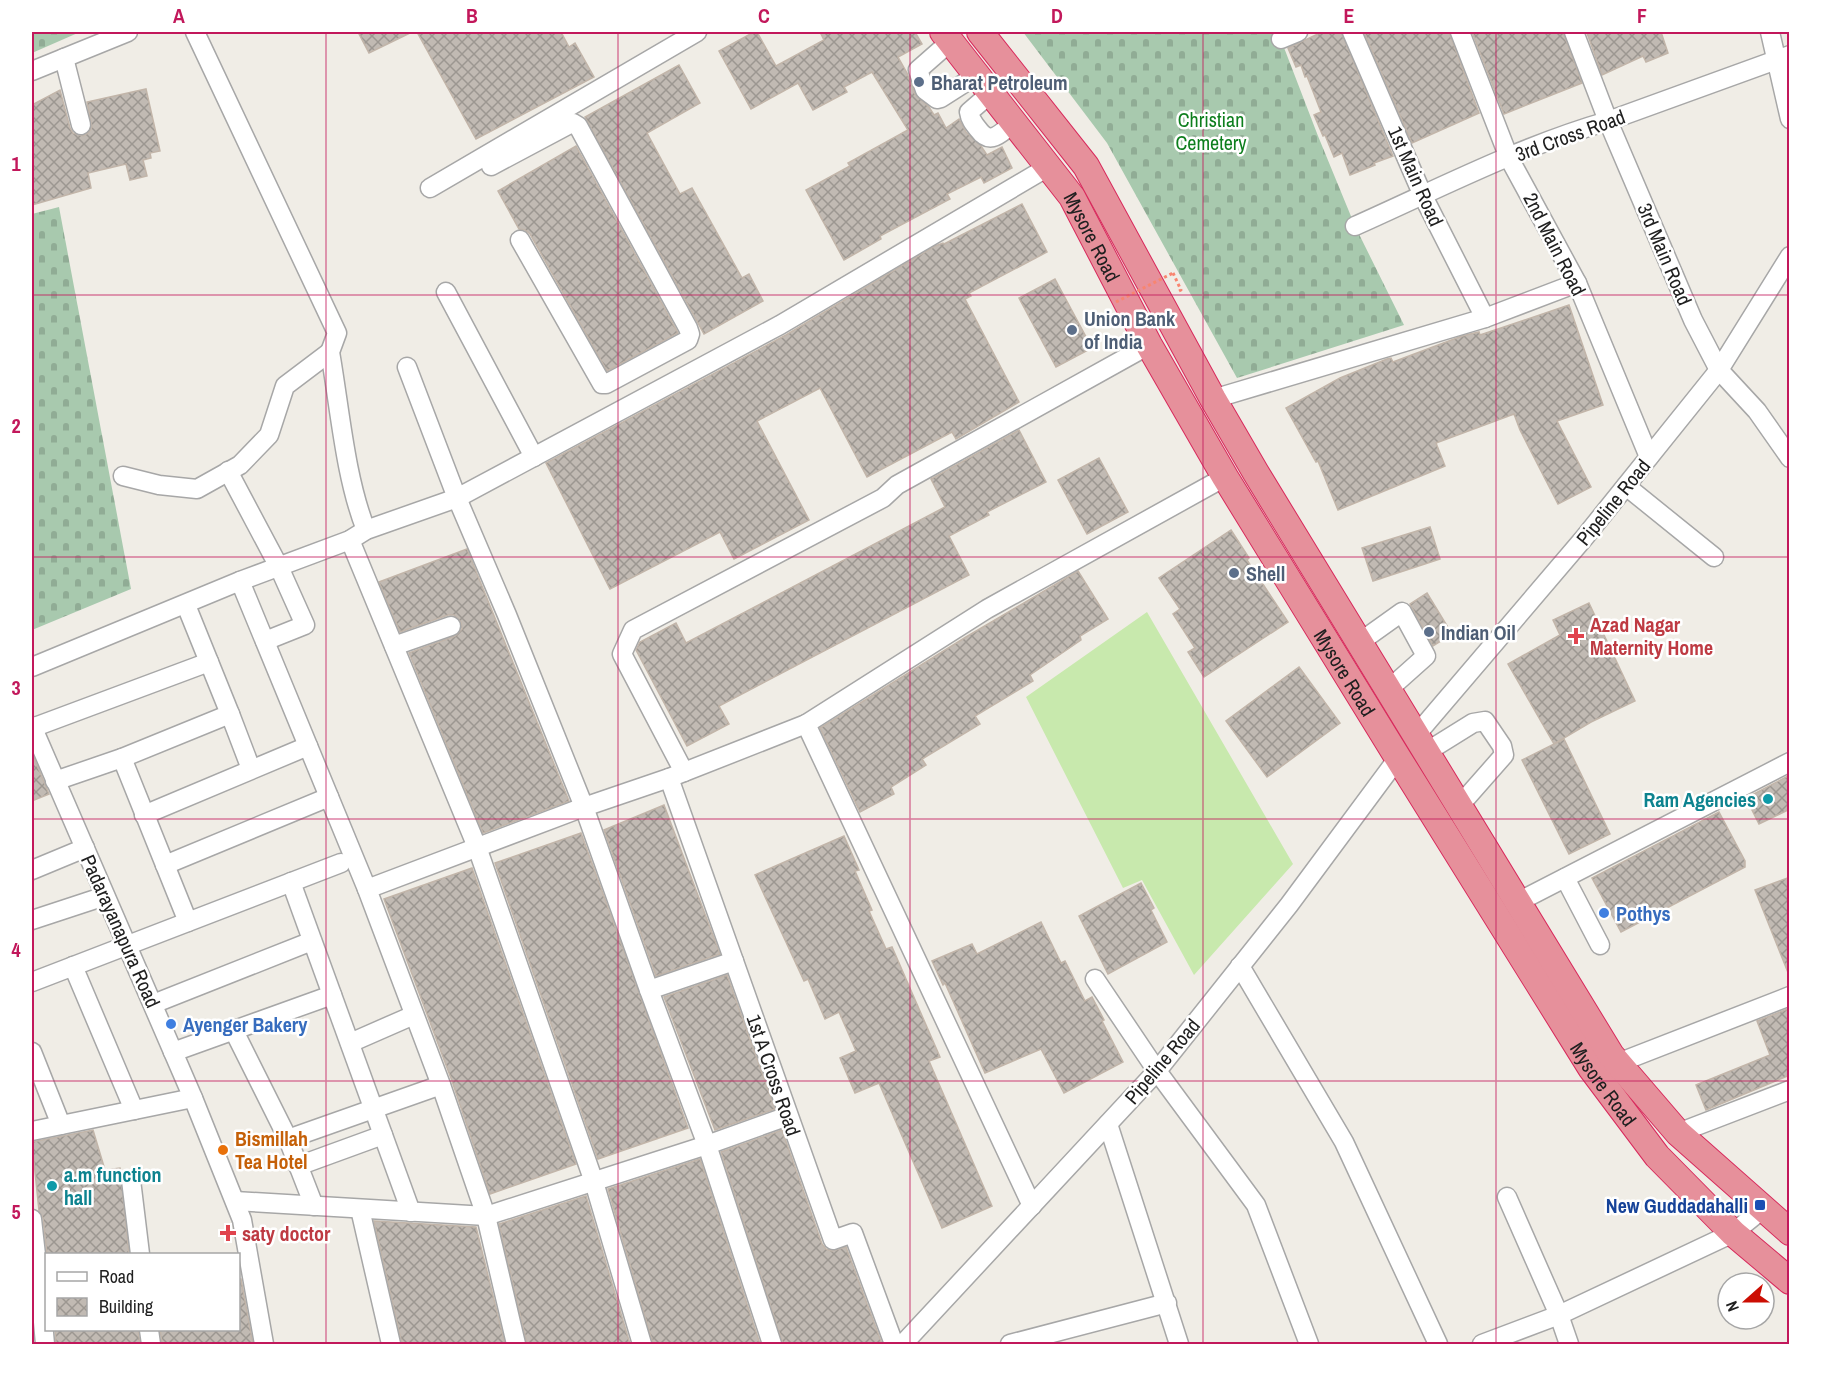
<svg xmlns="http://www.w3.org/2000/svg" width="1821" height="1376" font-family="'Archivo Narrow',sans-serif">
<defs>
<pattern id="cemetery-stones" width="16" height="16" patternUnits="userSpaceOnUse" patternTransform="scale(1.5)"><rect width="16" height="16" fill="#a8c9ae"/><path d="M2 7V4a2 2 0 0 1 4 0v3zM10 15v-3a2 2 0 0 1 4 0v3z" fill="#90ac95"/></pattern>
<pattern id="building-cross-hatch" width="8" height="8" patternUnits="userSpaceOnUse" patternTransform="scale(1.5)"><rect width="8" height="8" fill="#c1bab3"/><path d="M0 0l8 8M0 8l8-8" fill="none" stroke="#9c9791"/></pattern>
</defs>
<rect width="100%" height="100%" fill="#f0ede6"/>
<path fill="#c8e9ad" d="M1147,612L1293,864L1194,975L1142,880L1123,888L1026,697Z"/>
<g fill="url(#cemetery-stones)">
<path d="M32,32H80L32,53Z"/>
<path d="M1023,32H1278L1318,136L1355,226L1404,325L1237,378L1107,143Z"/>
<path d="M59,207L131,589L32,630V214Z"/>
</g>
<g fill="url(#building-cross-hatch)" stroke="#c2b5a9" stroke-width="1.5">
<path d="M358,32H412L369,53Z"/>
<path d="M417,32H561L569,47L575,43L594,77L476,139Z"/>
<path d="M754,32H757L776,66L824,40L820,32H915L922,44L898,57L907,73L915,94L929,107L934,115L938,113L946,128L959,119L966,132L981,146L987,155L1002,147L1012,168L984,183L981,177L947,194L950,199L880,236L881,239L844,260L806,190L850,166L848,163L908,130L872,72L844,87L847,92L813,110L798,83L751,109L719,51Z"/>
<path d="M1322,32H1341L1393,156L1374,163L1375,165L1350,175L1342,153L1334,157L1325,135L1323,136L1314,115L1321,112L1307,76L1305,77L1301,65L1296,67L1288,48Z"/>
<path d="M1364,32H1449L1479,113L1412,143Z"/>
<path d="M1472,32H1563L1582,83L1504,114Z"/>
<path d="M1591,32H1661L1668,53L1646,62L1643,56L1602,75L1587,33Z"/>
<path d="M679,65L700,103L647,133L680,194L692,188L742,278L749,274L763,301L704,334L585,117Z"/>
<path d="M146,89L160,151L150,153L151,158L143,160L147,176L130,180L126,164L88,173L91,188L32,205V105L60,90L70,128L73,133L83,136L88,133L92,127L87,102Z"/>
<path d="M576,146L678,333L607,371L530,234L525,230L519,229L498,191Z"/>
<path d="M1022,204L1047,252L969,293L971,296L965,299L1019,402L956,439L952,432L867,477L820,388L757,421L809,520L734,559L720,532L610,589L546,463L786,335L935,246L943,243L944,244Z"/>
<path d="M1055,279L1092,348L1056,367L1019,298Z"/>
<path d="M1569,305L1603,405L1557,421L1591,487L1558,504L1520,430L1514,414L1436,443L1445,466L1338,510L1318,461L1316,462L1286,408L1340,378L1387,359L1391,358L1393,362L1462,336L1479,332L1480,335Z"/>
<path d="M1019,430L1046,482L987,512L989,515L949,536L969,575L719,706L729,724L687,746L636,650L640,642L676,623L686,643L945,507L931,479Z"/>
<path d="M1099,458L1128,512L1087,534L1058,480Z"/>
<path d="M1430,527L1440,559L1373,581L1362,548Z"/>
<path d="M1231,530L1249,558L1247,560L1288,622L1204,677L1188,652L1195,648L1173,614L1180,609L1159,578Z"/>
<path d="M467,549L569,801L483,833L409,653L455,636L462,629L461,622L454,615H448L400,632L379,582Z"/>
<path d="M1078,571L1108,619L1080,636L1081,640L1030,675L1033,681L975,716L980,724L922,759L926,765L891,787L894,794L860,812L820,728L966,637Z"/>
<path d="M1427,593L1452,634L1433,646L1410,604Z"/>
<path d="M1589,603L1635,701L1591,722L1554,744L1508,664L1560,635L1553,620Z"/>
<path d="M1299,667L1340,723L1267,777L1226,721Z"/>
<path d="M1564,739L1610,834L1569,854L1522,760Z"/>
<path d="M32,753L49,794L32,801Z"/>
<path d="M1790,775V809L1759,824L1746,798Z"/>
<path d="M664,805L720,954L656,976L604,830Z"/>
<path d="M1719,812L1745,861V867L1621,932L1592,878Z"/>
<path d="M581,833L688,1128L598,1159L495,863Z"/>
<path d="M844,836L859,870L855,871L872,910L869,911L886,949L892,947L940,1057L929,1061L992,1206L942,1228L879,1083L855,1093L840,1058L856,1051L839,1012L825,1019L808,979L804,981L755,875Z"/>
<path d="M472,868L576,1164L490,1194L452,1081L384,899Z"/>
<path d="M1790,877V975H1789L1755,890Z"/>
<path d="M1141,883L1154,908L1151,910L1167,942L1108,974L1079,916Z"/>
<path d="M1041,922L1061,963L1065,961L1085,1001L1092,997L1104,1020L1102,1021L1123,1062L1064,1093L1041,1049L985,1073L945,983L943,985L932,961L972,944L977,954Z"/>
<path d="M727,975L775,1109L715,1130L664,997Z"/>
<path d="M1790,1008V1075L1706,1110L1696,1085L1770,1055L1757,1021Z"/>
<path d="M93,1130L105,1170L120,1168L129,1254H47L43,1218L39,1211L32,1142Z"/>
<path d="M782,1130L822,1244L826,1249L832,1251L846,1247L882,1344H783L721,1152Z"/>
<path d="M700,1159L760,1344H653L608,1189Z"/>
<path d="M586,1196L630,1344H527L499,1224Z"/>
<path d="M374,1221L476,1227L505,1344H402Z"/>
<path d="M238,1279H241L253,1344H162L160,1329H238Z"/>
<path d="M55,1329H138L140,1344H56Z"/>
</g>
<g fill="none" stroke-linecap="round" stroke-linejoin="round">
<defs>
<g id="minor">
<path d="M195,32L337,333L330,352C340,409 345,477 366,530"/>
<path d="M1352,32L1423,196L1485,318"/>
<path d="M1460,32L1509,158L1577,283L1649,457"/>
<path d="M1574,32L1608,121L1693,320L1719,370L1757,411L1790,458"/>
<path d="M1770,32L1790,119"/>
<path d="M1281,39L1298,32"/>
<path d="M951,41L918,70L925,90L937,99L941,98L977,75"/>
<path d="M64,58L81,125"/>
<path d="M32,71L128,32"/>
<path d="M991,93L969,112C970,119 973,123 978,129C991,147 1001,132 1014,123"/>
<path d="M491,166L568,125L573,123L578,126L688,328L690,334L688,340L606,384H602L520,240"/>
<path d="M430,188L697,32"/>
<path d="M1355,226C1438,189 1521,146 1608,121L1790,55"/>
<path d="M446,292L534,457"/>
<path d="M407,367L457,498L507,615L584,807L649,990L707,1145L772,1344"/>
<path d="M1213,399L1485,318L1577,283"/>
<path d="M228,471L279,567L305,625L265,641"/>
<path d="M123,476L159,485L197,489L240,465L269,435L285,386L330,352"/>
<path d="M1626,486L1714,557"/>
<path d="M350,540L477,847L594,1182L642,1344"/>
<path d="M240,581L367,889L441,1085L486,1216L516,1344"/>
<path d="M186,605L230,714L122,758L188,922"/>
<path d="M1360,642L1402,612L1426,656L1389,689"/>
<path d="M394,646L451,626"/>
<path d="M32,667L240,581L350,540L366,530L457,498L780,325L1048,167"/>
<path d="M230,714L251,769"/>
<path d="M806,724L1032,1206"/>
<path d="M32,726L193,1098L242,1220L264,1344"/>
<path d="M32,728L209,662"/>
<path d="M1417,734L1584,538L1719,370L1790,256"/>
<path d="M1428,751L1473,723L1485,721L1502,746L1504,755L1460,805"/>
<path d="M684,772L622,654L633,630L883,498L897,485L1149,345"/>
<path d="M669,778L833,1240L853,1233L894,1344"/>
<path d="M55,781L122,758"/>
<path d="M144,815L308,746"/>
<path d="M165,865L329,797"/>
<path d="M32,870L85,848"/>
<path d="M1565,878L1600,945"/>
<path d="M291,882L411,1212"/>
<path d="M367,889L584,807L669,778L806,724L987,609L1225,477"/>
<path d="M1518,902L1790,762"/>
<path d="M32,920L105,896"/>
<path d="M73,966L134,1110"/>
<path d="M1240,966L1344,1142L1438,1344"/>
<path d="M1095,979L1157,1071L1256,1205L1309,1344"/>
<path d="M32,982L341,863"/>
<path d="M649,990L734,961"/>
<path d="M153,1004L312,941"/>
<path d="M234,1031L288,1139L314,1206"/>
<path d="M350,1043L414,1015"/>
<path d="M32,1052L61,1125"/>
<path d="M173,1052L332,995"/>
<path d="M1618,1063L1790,996"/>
<path d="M1108,1124L1179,1344"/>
<path d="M32,1131L193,1098"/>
<path d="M1678,1133L1790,1090"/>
<path d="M288,1139L441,1085"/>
<path d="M298,1166L383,1135"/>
<path d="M131,1180L140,1254"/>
<path d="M1507,1197L1559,1315L1569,1344"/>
<path d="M235,1201L486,1216L707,1145L788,1116"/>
<path d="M360,1209L391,1344"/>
<path d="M32,1219L41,1300L32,1301"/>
<path d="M41,1300L45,1344"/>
<path d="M149,1330L151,1344"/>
<path d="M903,1344L1157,1071L1289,905L1398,758"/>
<path d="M1010,1344L1167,1303"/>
<path d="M1482,1344L1559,1315L1733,1233L1764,1208"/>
</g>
<g id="highway">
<path id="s1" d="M943,32L1072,197L1149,345L1225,477L1398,758L1591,1068L1657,1156L1733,1233L1790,1281"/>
<path d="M980,32L1086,166L1213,399L1256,473L1611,1055L1678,1133L1790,1232"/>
</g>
</defs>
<use href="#minor" stroke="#a7a7a7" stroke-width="21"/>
<use href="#highway" stroke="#d8295c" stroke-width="28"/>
<path stroke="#f88570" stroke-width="3" stroke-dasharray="3 3" stroke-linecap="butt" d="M1173,273L1181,290L1179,291"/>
<use href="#minor" stroke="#fff" stroke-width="18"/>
<use href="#highway" stroke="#e6909b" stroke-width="26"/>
<path stroke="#f88570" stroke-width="3" stroke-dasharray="3 3" stroke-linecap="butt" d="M1116,302L1173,273"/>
</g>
<path fill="none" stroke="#c2185b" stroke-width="1.5" stroke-opacity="0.55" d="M326,32V1344M618,32V1344M910,32V1344M1203,32V1344M1496,32V1344M32,295H1790M32,557H1790M32,819H1790M32,1081H1790"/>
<g fill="#5c6f8a" stroke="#fff" stroke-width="2">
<circle cx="919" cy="82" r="6"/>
<circle cx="1072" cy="330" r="6"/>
<circle cx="1234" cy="573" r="6"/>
<circle cx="1429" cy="632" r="6"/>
</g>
<g fill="#e0444e" stroke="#fff" stroke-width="2">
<path d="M1573 627h6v6h6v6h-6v6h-6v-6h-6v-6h6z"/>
<path d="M225 1224h6v6h6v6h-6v6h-6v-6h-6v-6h6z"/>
</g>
<g fill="#0f9aa8" stroke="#fff" stroke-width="2">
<circle cx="1768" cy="799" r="6"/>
<circle cx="52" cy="1186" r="6"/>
</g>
<g fill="#3f7fe0" stroke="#fff" stroke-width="2">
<circle cx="1604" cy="913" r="6"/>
<circle cx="171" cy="1024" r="6"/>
</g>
<circle fill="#e8710a" stroke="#fff" stroke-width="2" cx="223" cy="1150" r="6"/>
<rect fill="#1a4fb4" stroke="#fff" stroke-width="2" x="1754" y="1199" width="12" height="12" rx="3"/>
<g text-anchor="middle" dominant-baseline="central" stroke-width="5" stroke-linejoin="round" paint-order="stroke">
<g font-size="20" font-weight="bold" fill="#4e5e75" stroke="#fff" text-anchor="start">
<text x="931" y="82">Bharat Petroleum</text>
<text x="1084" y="318">Union Bank<tspan x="1084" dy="23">of India</tspan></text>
<text x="1246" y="573">Shell</text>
<text x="1441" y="632">Indian Oil</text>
</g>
<g font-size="20" fill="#0d7e1d" stroke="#fff">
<text x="1211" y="119">Christian<tspan x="1211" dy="23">Cemetery</tspan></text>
</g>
<g font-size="20" fill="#202020" stroke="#fff">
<text transform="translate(1570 135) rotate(-20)">3rd Cross Road</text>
<text transform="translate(1416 176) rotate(66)">1st Main Road</text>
<text stroke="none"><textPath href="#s1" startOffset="254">Mysore Road</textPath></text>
<text transform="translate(1555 244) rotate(63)">2nd Main Road</text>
<text transform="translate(1665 254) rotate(67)">3rd Main Road</text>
<text transform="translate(1613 502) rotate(-51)">Pipeline Road</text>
<text stroke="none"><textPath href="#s1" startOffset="758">Mysore Road</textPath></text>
<text transform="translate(121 931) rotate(66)">Padarayanapura Road</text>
<text transform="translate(1162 1061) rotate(-50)">Pipeline Road</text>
<text transform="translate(774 1075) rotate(71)">1st A Cross Road</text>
<text stroke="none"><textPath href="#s1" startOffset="1244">Mysore Road</textPath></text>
</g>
<g font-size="20" font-weight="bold" fill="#be3a42" stroke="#fff" text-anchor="start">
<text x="1590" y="624">Azad Nagar<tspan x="1590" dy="23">Maternity Home</tspan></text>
<text x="242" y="1233">saty doctor</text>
</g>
<g font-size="20" font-weight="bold" fill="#0d838f" stroke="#fff" text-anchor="end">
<text x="1756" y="799">Ram Agencies</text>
<text x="64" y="1174" text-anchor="start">a.m function<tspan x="64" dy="23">hall</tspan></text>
</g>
<g font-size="20" font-weight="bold" fill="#366cbe" stroke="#fff" text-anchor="start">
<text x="1616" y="913">Pothys</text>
<text x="183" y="1024">Ayenger Bakery</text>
</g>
<g font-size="20" font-weight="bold" fill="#c56008" stroke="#fff" text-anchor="start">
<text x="235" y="1138">Bismillah<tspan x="235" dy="23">Tea Hotel</tspan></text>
</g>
<g font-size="20" font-weight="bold" fill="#164399" stroke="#fff" text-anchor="end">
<text x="1748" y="1205">New Guddadahalli</text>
</g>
</g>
<rect width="1821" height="1376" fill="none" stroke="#ffffff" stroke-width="66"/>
<rect x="45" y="1253" width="195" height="78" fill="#ffffff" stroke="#a6a6a6" stroke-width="1.5"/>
<rect x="57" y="1272" width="30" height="9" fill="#ffffff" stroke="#a6a6a6" stroke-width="1.5"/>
<text x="99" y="1283" font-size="18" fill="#202020">Road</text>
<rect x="57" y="1298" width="30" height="18" fill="url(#building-cross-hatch)" stroke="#a6a6a6" stroke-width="1.5"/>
<text x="99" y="1313" font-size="18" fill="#202020">Building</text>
<g transform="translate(1746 1301) rotate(249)"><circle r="28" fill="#ffffff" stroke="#a6a6a6" stroke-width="1.5"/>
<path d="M0-4.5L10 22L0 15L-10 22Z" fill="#cc0e03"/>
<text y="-9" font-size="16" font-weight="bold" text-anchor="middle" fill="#202020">N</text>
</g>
<rect x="33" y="33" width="1755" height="1310" fill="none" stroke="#c2185b" stroke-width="2"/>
<g font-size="20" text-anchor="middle" font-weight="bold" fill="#c2185b">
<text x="179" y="23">A</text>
<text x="472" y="23">B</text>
<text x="764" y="23">C</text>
<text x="1057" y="23">D</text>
<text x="1349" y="23">E</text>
<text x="1642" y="23">F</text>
<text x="16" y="171">1</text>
<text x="16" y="433">2</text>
<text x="16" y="695">3</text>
<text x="16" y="957">4</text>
<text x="16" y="1219">5</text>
</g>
</svg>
